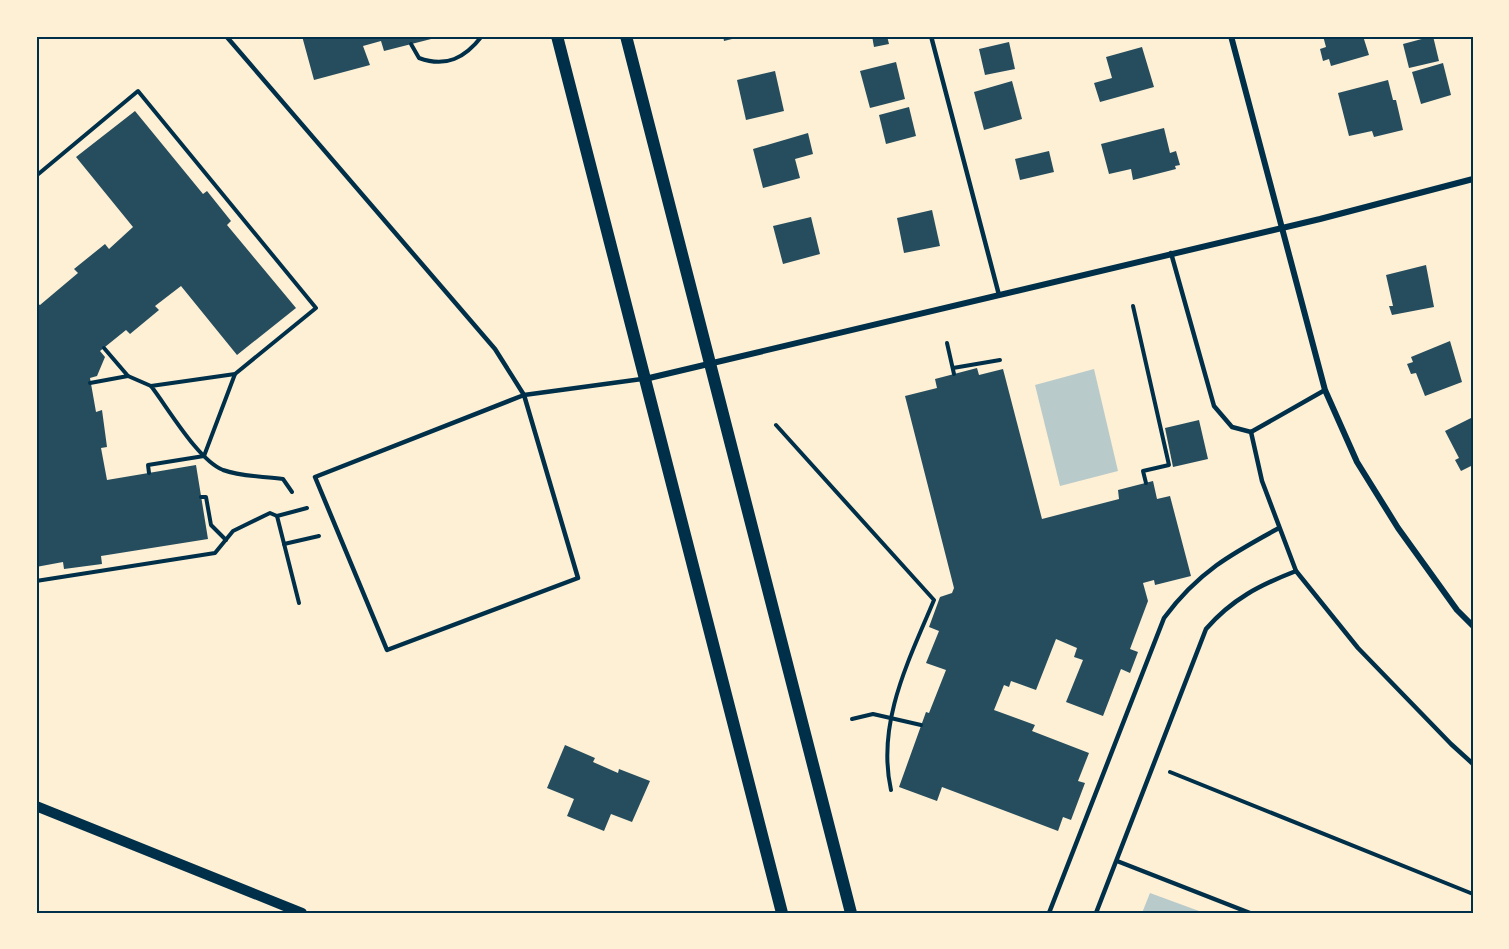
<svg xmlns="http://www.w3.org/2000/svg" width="1509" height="949" font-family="'Golos Text',sans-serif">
<rect width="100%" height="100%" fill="#fdf0d5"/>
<g fill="#b9caca">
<path d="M1094,369L1118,471L1060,486L1035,385Z"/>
<path d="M1150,893L1199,911L1205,913H1142Z"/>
</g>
<g fill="#264d5e">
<path d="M302,36H439V37L384,51L381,41L363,46L370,65L314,80Z"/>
<path d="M723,36H740V37L724,41Z"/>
<path d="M872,36H887L889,44L874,47Z"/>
<path d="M1323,36H1363L1369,55L1331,66L1329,59L1323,61L1320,49L1326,47Z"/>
<path d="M1433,36L1439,61L1409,68L1403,44Z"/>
<path d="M1009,42L1015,69L985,75L979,49Z"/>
<path d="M1142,47L1154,87L1100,102L1094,83L1112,78L1106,57Z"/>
<path d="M896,62L905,99L870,108L860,71Z"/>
<path d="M1443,63L1451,95L1421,104L1412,72Z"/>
<path d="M775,71L784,111L746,120L737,80Z"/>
<path d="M1388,80L1393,100H1396L1403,130L1374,137L1372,131L1349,136L1338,93Z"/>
<path d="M1012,81L1022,119L984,130L974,92Z"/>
<path d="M909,107L916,136L886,144L879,115Z"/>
<path d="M135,111L203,194L207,191L231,221L227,225L296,308L237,355L181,286L155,306L159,310L130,334L126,330L100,351L105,357L97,376L90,378L96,412L102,410L107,447L101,448L107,480L196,465L208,539L101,556L102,564L64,569L63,562L36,567V303L40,305L78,273L74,269L105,244L109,249L133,227L76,157Z"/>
<path d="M1164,128L1170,153L1176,151L1180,165L1175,166L1176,169L1133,180L1131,169L1109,174L1101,144Z"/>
<path d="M808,133L813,154L795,159L800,178L763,188L753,149Z"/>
<path d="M1049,151L1054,172L1020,180L1015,159Z"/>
<path d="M932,210L940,246L904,253L897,218Z"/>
<path d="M811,217L820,254L783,264L773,226Z"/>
<path d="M1426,265L1434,307L1392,315L1389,306H1393L1386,275Z"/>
<path d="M1450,341L1462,382L1425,396L1416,373L1411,374L1407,364L1413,362L1411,357Z"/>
<path d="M977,368L979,375L1003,369L1042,519L1119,499L1118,490L1153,481L1157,499L1170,496L1191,576L1155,585L1154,580L1143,583L1148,601L1130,649L1138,652L1130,673L1121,669L1103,716L1066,702L1083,660L1074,657L1077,648L1056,639L1036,690L1011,681L1009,687L1004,685L994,710L1035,725L1032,731L1089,753L1078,781L1085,783L1071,820L1063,817L1058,831L942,787L937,801L899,787L926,712L929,713L946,670L926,663L939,631L929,627L940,597L952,593L954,588L905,396L937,388L935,379Z"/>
<path d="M1473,417V465L1461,471L1455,460L1459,458L1445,431Z"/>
<path d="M1199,420L1208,459L1173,467L1165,428Z"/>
<path d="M565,745L595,758L593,762L618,773L619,769L650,781L632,822L611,814L604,831L567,816L574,799L547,788Z"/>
</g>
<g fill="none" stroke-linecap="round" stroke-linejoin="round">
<g stroke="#003049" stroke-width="4">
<path d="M411,44L419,58C446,68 465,58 482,36"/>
<path d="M36,176L138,91L316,308L235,374L151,386C168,408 198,460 223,470C242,477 263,476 283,479L292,492"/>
<path d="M1133,306L1169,465L1143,471L1146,483"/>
<path d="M947,343L954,374"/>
<path d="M953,368L1000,360"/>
<path d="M128,376L151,386"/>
<path d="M90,383L128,376L104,348"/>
<path d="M776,425L934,600C909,660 876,723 891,790"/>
<path d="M149,473L148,465L204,456L235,374"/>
<path d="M201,497H206L211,525L226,540"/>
<path d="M277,516L307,508"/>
<path d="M284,544L319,536"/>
<path d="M36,581L215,553L233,531L270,513L277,516L299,603"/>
<path d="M852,719L873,714L921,725"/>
<path d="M1170,772L1473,894"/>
</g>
<g stroke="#003049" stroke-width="4.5">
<path d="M226,36L495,349L524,395L578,578L387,650L315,477L524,395L642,379"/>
<path d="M931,36L999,295"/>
<path d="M1171,253L1214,406L1232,427L1251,432L1325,390"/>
<path d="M1251,432L1262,481L1296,571L1358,648L1451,744L1473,764"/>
<path d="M1117,861L1250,913"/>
<path d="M1049,913L1164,618C1198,572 1231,554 1279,528"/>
<path d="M1096,913L1206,629C1232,599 1260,585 1296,571"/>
</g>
<g stroke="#003049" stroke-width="6">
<path d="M1231,36L1325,390L1357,462L1398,528L1457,610L1473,626"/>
<path d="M645,379L1320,219L1473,179"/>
</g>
<path stroke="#003049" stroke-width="10" d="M36,806L302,913"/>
<g stroke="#003049" stroke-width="12">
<path d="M557,36L782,913"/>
<path d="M626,36L851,913"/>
</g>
</g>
<rect width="1509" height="949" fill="none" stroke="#fdf0d5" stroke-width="75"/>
<rect x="38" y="38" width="1434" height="874" fill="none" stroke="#003049" stroke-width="2"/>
</svg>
